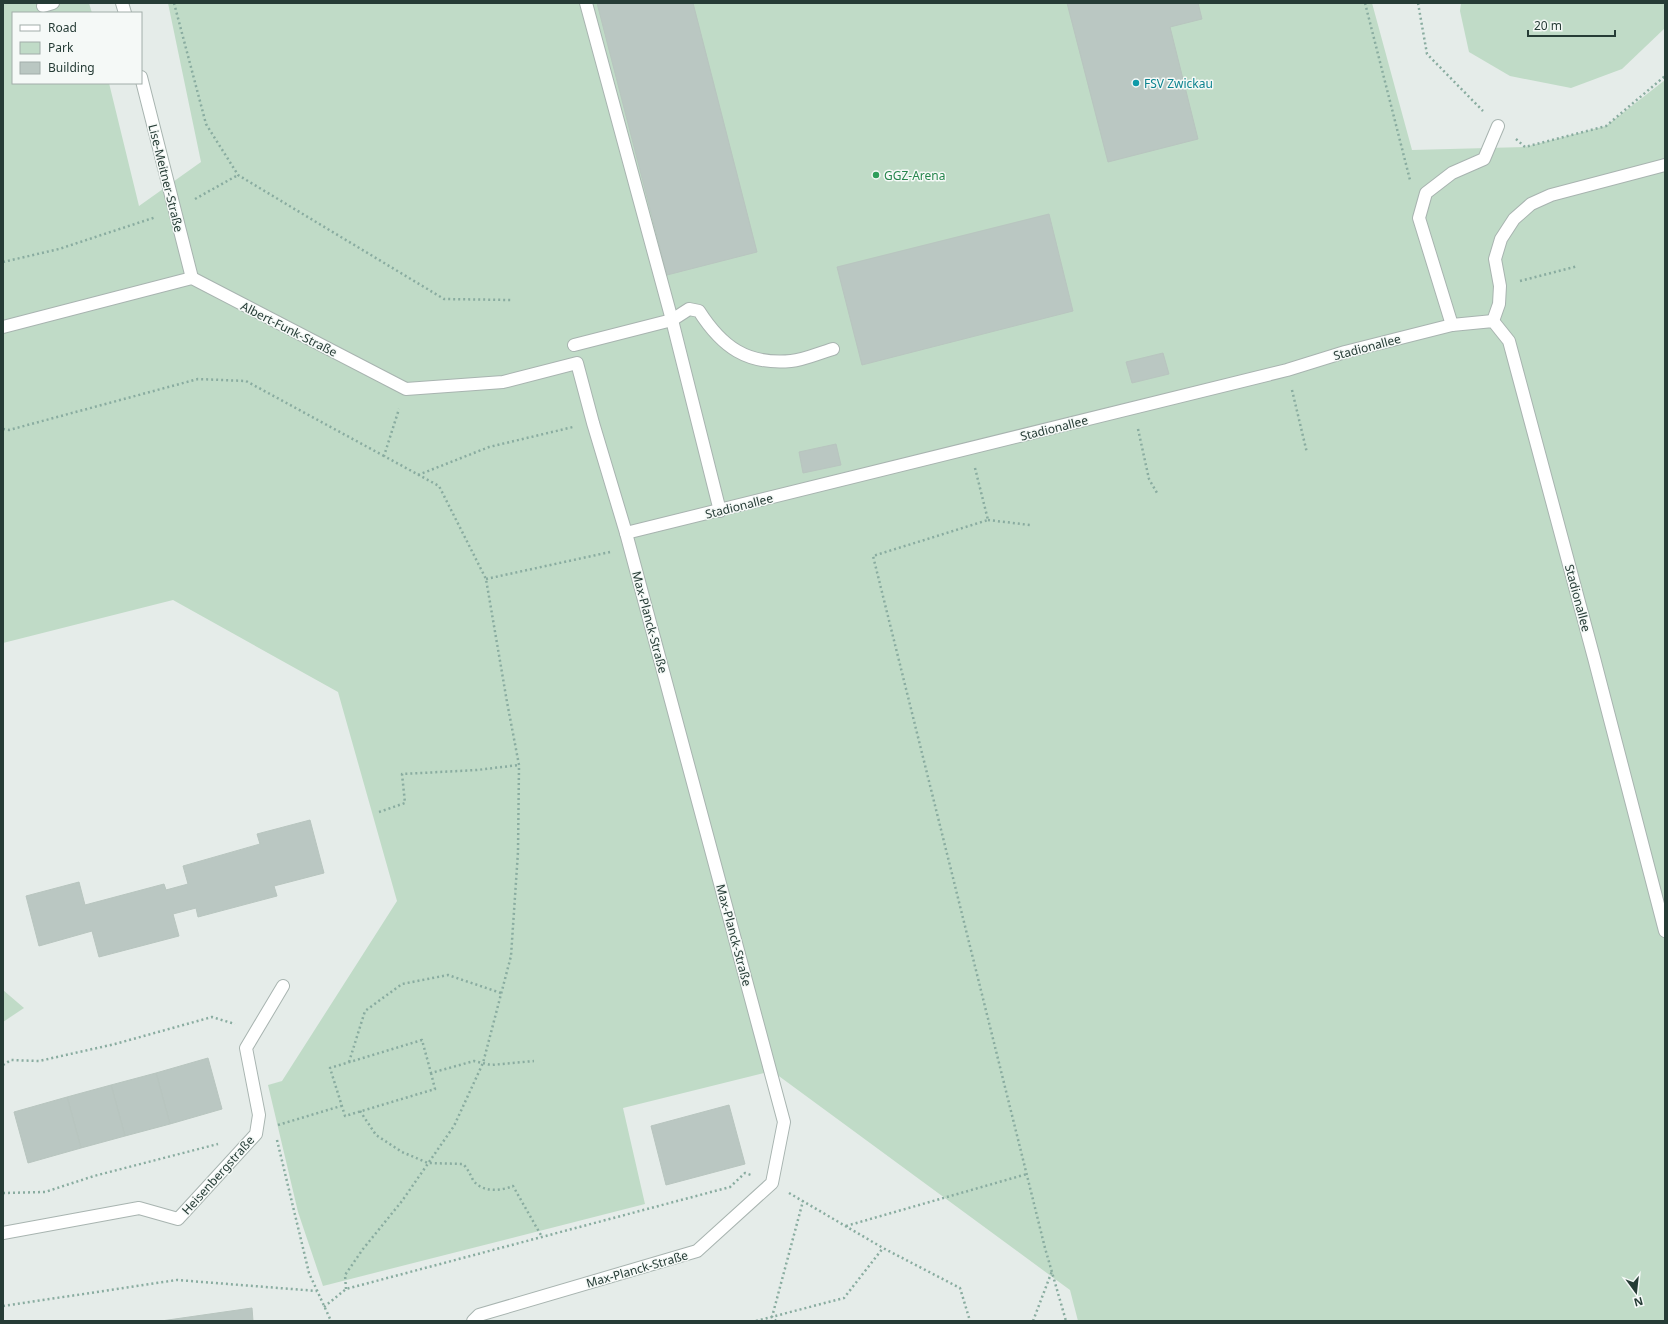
<svg xmlns="http://www.w3.org/2000/svg" width="1668" height="1324" font-family="'Noto Sans',sans-serif">
<rect width="100%" height="100%" fill="#e5ece9"/>
<g fill="#c0dbc7">
<path d="M3,3H89L92,13H13V83H109L139,206L201,162L168,3H1372L1412,150L1525,147L1606,126L1665,80V1321H1078L1070,1290L772,1071L623,1108L645,1204L323,1286L298,1212L268,1085L282,1081L397,901L338,692L173,600L3,643Z"/>
<path d="M1461,3H1665V28L1622,69L1571,88L1510,76L1469,52L1460,11Z"/>
<path d="M3,990L24,1008L3,1022Z"/>
</g>
<g fill="#bac7c2" stroke="#b8c5bf">
<path d="M597,3H693L757,252L667,275Z"/>
<path d="M1067,3H1198L1202,19L1170,27L1198,139L1108,162Z"/>
<path d="M1049,214L1073,311L862,365L837,267Z"/>
<path d="M1163,353L1169,374L1132,383L1126,362Z"/>
<path d="M836,444L841,465L803,473L799,452Z"/>
<path d="M310,820L324,873L274,886L277,896L198,917L196,908L173,914L179,936L99,957L92,931L39,946L26,896L79,882L85,905L164,884L166,890L188,884L183,866L260,844L257,834Z"/>
<path d="M208,1058L222,1109L170,1124L156,1073Z"/>
<path d="M156,1073L170,1124L125,1136L111,1085Z"/>
<path d="M111,1085L125,1136L81,1148L67,1097Z"/>
<path d="M67,1097L81,1148L28,1163L14,1112Z"/>
<path d="M729,1105L745,1164L666,1185L651,1126Z"/>
<path d="M252,1308L253,1321H161Z"/>
</g>
<g fill="none" stroke-linecap="round" stroke-linejoin="round">
<defs>
<g id="minor">
<path d="M122,3L125,13"/>
<path d="M586,3L672,320L720,511"/>
<path d="M43,6L53,3"/>
<path d="M141,77L192,278"/>
<path d="M1493,321L1499,304L1500,286L1495,259L1501,239L1514,219L1531,204L1551,195L1665,165"/>
<path d="M1452,325L1419,218L1426,193L1452,173L1484,159L1498,126"/>
<path d="M3,327L192,278L406,389L503,382L577,363L593,423L626,533L784,1122L772,1183L697,1251L479,1315L473,1321"/>
<path d="M574,345L672,320L689,309L699,311C722,347 747,365 791,361C804,360 819,353 833,349"/>
<path d="M626,533L1287,370L1345,352L1452,325L1493,321L1509,341L1594,658L1665,931"/>
<path d="M3,1233L139,1208L178,1219L256,1134L259,1115L246,1048L283,986"/>
</g>
</defs>
<use href="#minor" stroke="#a8b4b0" stroke-width="14"/>
<g stroke="#89aca0" stroke-width="2.5" stroke-dasharray="2 3" stroke-linecap="butt">
<path d="M174,3L206,124L238,175L444,299L511,300"/>
<path d="M1365,3L1410,180"/>
<path d="M1418,3L1427,54L1483,111"/>
<path d="M1516,139L1525,147L1606,126L1665,76"/>
<path d="M195,199L238,175"/>
<path d="M3,262L59,249L156,217"/>
<path d="M1520,281L1578,266"/>
<path d="M1292,390L1307,453"/>
<path d="M3,429L9,430L198,379L246,381L384,456"/>
<path d="M1138,429L1149,479L1157,493"/>
<path d="M975,468L988,520L873,556L1045,1248L1066,1321"/>
<path d="M418,475L489,447L573,427"/>
<path d="M988,520L1030,525"/>
<path d="M486,579L610,552"/>
<path d="M379,812L405,803L402,774L477,770L519,765"/>
<path d="M349,1062L365,1011L402,984L448,975L501,993"/>
<path d="M3,1065L11,1060L39,1061L115,1044L212,1017L235,1024"/>
<path d="M431,1073L435,1089L345,1116L330,1068L422,1040L431,1073L474,1061L491,1065L534,1061"/>
<path d="M360,1111L376,1135L402,1152L428,1163L463,1164C468,1169 470,1174 473,1180C482,1193 501,1191 513,1186L542,1237"/>
<path d="M278,1125L341,1106"/>
<path d="M277,1140L309,1273L331,1321"/>
<path d="M3,1193L45,1192L94,1176L218,1144"/>
<path d="M789,1193L883,1248L960,1288L970,1321"/>
<path d="M846,1226L1027,1174"/>
<path d="M346,1289L345,1275L363,1249L402,1201L454,1126L483,1063L511,956L518,852L519,765L507,702L486,579L439,486L384,456L399,409"/>
<path d="M3,1306L177,1280L317,1291"/>
<path d="M324,1307L346,1289L730,1187L745,1173L751,1175"/>
<path d="M756,1321L844,1298L883,1248"/>
<path d="M776,1321L772,1317L803,1201"/>
<path d="M1033,1321L1052,1271"/>
</g>
<use href="#minor" stroke="#fff" stroke-width="12"/>
</g>
<circle fill="#0f9aa8" stroke="#f5f9f7" stroke-width="1.5" cx="1136" cy="83" r="4"/>
<circle fill="#2e9e5b" stroke="#f5f9f7" stroke-width="1.5" cx="876" cy="175" r="4"/>
<g text-anchor="middle" dominant-baseline="central" stroke-width="3" stroke-linejoin="round" paint-order="stroke">
<g font-size="12" fill="#0d838f" stroke="#f5f9f7" text-anchor="start">
<text x="1144" y="83">FSV Zwickau</text>
</g>
<g font-size="12" fill="#27864d" stroke="#f5f9f7" text-anchor="start">
<text x="884" y="175">GGZ-Arena</text>
</g>
<g font-size="12" fill="#263c36" stroke="#f5f9f7">
<text transform="translate(166 178) rotate(76)">Lise-Meitner-Straße</text>
<text transform="translate(289 329) rotate(27)">Albert-Funk-Straße</text>
<text transform="translate(1367 347) rotate(-15)">Stadionallee</text>
<text transform="translate(1054 428) rotate(-14)">Stadionallee</text>
<text transform="translate(739 506) rotate(-14)">Stadionallee</text>
<text transform="translate(1578 598) rotate(75)">Stadionallee</text>
<text transform="translate(650 622) rotate(75)">Max-Planck-Straße</text>
<text transform="translate(734 935) rotate(75)">Max-Planck-Straße</text>
<text transform="translate(218 1175) rotate(-48)">Heisenbergstraße</text>
<text transform="translate(637 1269) rotate(-16)">Max-Planck-Straße</text>
</g>
</g>
<rect width="1668" height="1324" fill="none" stroke="#263c36" stroke-width="8"/>
<rect x="12" y="12" width="130" height="72" fill="#f5f9f7" stroke="#a2adaa"/>
<rect x="20" y="25" width="20" height="6" fill="#ffffff" stroke="#a2adaa"/>
<text x="48" y="32" font-size="12" fill="#263c36">Road</text>
<rect x="20" y="42" width="20" height="12" fill="#c0dbc7" stroke="#a2adaa"/>
<text x="48" y="52" font-size="12" fill="#263c36">Park</text>
<rect x="20" y="62" width="20" height="12" fill="#bac7c2" stroke="#a2adaa"/>
<text x="48" y="72" font-size="12" fill="#263c36">Building</text>
<g transform="translate(1636 1292) rotate(165)" stroke="#f5f9f7" stroke-width="3" paint-order="stroke">
<path d="M0-3L7 15L0 10L-7 15Z" fill="#263c36"/>
<text y="-6" font-size="11" font-weight="bold" text-anchor="middle" fill="#263c36">N</text>
</g>
<path d="M1528 30v6h87v-6" fill="none" stroke="#263c36" stroke-width="2"/>
<text x="1534" y="30" font-size="12" fill="#263c36" stroke="#f5f9f7" stroke-width="3" paint-order="stroke">20 m</text>
</svg>
